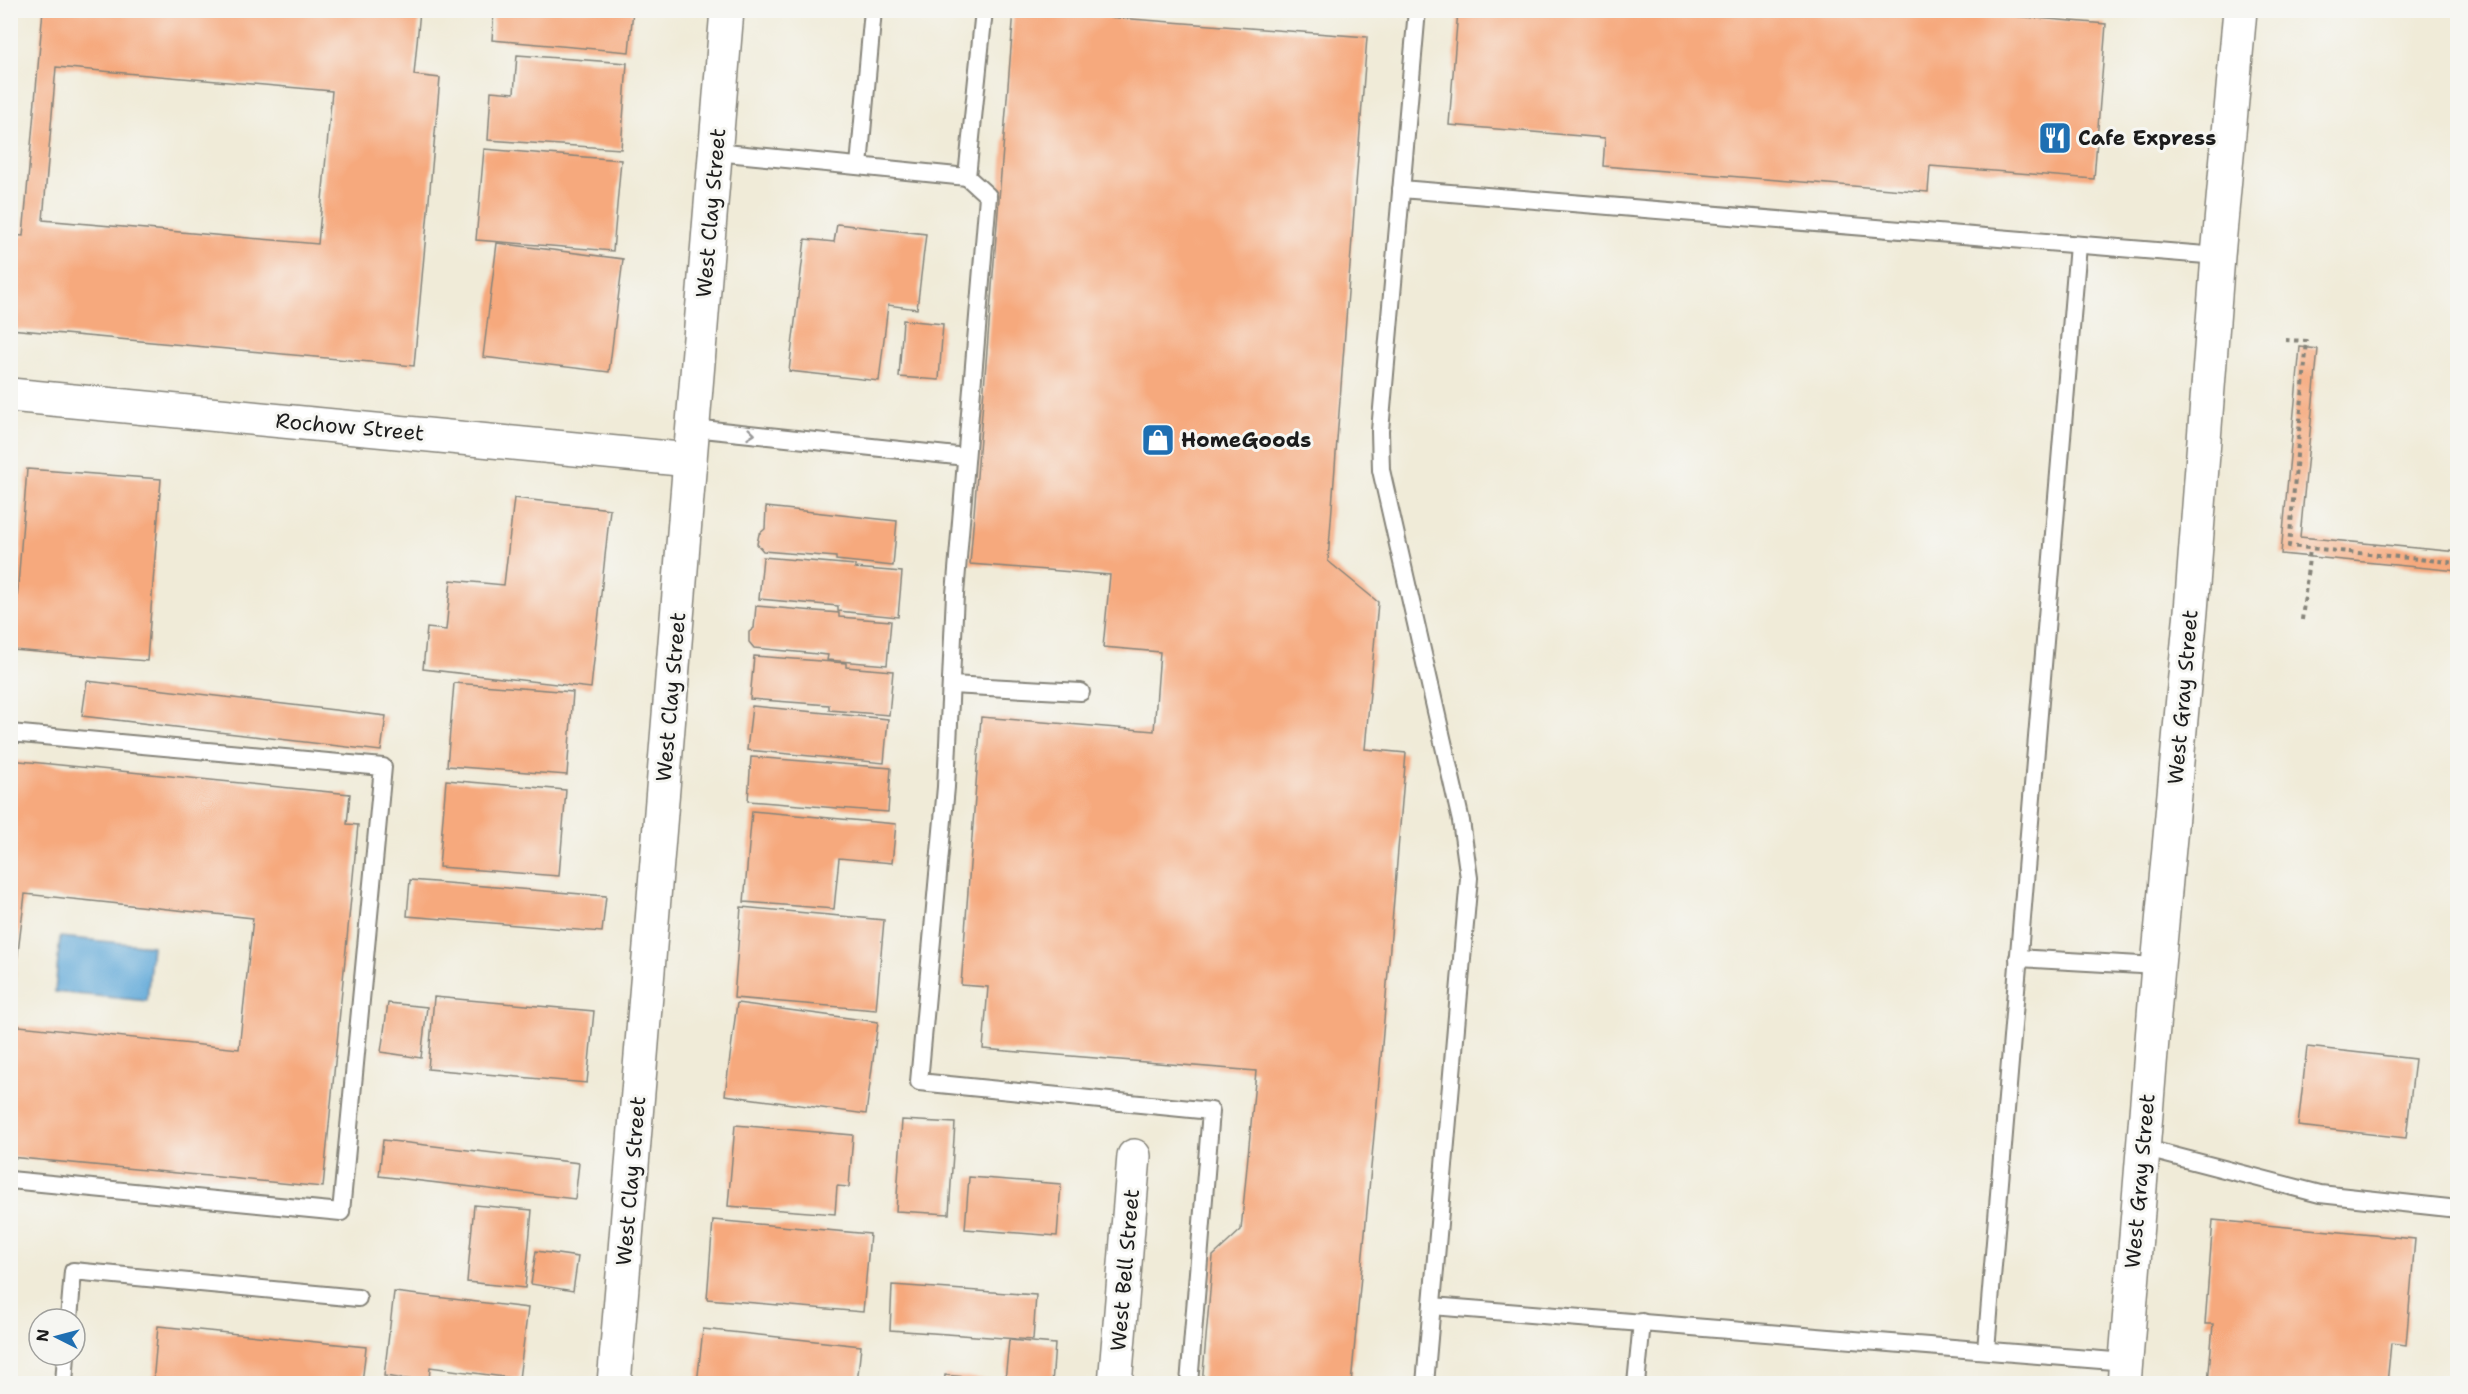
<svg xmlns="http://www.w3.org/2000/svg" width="2468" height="1394" font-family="'Shantell Sans',sans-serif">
<rect width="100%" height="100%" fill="#f6f6f2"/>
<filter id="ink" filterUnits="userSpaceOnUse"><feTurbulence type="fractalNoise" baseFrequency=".0167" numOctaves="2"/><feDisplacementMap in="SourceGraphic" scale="12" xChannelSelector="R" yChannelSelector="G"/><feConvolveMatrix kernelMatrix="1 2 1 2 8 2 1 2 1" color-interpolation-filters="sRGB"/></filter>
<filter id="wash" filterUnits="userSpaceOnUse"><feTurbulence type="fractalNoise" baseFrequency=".008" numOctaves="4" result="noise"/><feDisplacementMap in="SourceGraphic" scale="24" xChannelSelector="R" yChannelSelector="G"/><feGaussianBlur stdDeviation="1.35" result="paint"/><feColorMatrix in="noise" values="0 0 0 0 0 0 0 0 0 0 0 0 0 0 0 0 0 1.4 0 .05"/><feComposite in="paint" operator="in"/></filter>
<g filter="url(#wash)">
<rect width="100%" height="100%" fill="#f0ebd8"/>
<path fill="#63aad9" stroke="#40637a" stroke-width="1.5" d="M60,937L152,946L147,1001L55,992Z"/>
<g id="blocks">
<g fill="#f6a97d" fill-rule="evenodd">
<path d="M43,10H420L414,75L440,78L414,366L10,329V235L23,236ZM56,67L332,91L318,244L43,220Z"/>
<path d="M494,10H633L629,52L492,40Z"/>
<path d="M1014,10L1367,37L1328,561L1378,602L1365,749L1406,753L1379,1081L1351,1384H1202L1213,1256L1241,1230L1256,1071L983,1049L988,987L961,985L981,717L1154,731L1160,652L1103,647L1110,575L970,564Z"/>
<path d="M1458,10H1943L2106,24L2094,179L1930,166L1928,192L1603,166L1605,138L1449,125Z"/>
<path d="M517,55L627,63L621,149L488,140L491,91L514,93Z"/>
<path d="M484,149L621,160L613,251L476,240Z"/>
<path d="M837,224L926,234L917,309L888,305L879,381L789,371L805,239L834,242Z"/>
<path d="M497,243L623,259L609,372L483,357Z"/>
<path d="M903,320L943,324L939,380L899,377Z"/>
<path d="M2300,347L2318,349L2300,537L2458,552V571L2281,554Z"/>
<path d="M27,469L161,479L147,661L13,650Z"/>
<path d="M514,498L610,509L591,688L423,669L427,628L446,630L451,580L504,585Z"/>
<path d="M766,507L897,521L893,566L836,560V557L763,551L757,544L759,534L765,529Z"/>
<path d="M763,557L855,565V568L902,572L898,617L838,611V606L759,599Z"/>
<path d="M756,606L839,613V617L891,621L887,665L827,660L828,655L754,648L749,642V632L754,628Z"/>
<path d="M754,656L846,663V667L893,671L889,715L829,710V705L750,699Z"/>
<path d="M87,681L386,716L381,751L82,716Z"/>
<path d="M454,683L573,692L567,775L447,766Z"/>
<path d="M752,706L888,719L884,763L747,750Z"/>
<path d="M751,757L891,768L888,812L748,801Z"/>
<path d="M10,760L350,794L347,824L358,825L323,1187L10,1157V1025L239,1049L253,918L25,894L10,1019Z"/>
<path d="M446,780L566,790L559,876L439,867Z"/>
<path d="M752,811L896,824L892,863L839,858L834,909L744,902Z"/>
<path d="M410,880L606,896L602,932L407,916Z"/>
<path d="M741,907L884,920L876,1010L734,998Z"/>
<path d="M434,997L594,1011L587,1083L428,1069Z"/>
<path d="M388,1003L427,1007L421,1058L381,1052Z"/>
<path d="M737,1003L878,1022L866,1114L725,1095Z"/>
<path d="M2307,1047L2415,1059L2406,1138L2298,1126Z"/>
<path d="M902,1120L955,1123L949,1214L896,1211Z"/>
<path d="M735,1125L853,1135L849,1187L837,1186L835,1214L728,1206Z"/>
<path d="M383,1140L579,1163L575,1199L379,1176Z"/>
<path d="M969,1177L1061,1184L1057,1236L965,1229Z"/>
<path d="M474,1205L532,1210L525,1288L467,1282Z"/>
<path d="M713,1220L870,1234L863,1312L707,1299Z"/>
<path d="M2213,1220L2415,1239L2406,1345L2391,1343L2387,1384H2208L2213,1324H2205Z"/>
<path d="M536,1251L578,1257L573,1291L531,1284Z"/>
<path d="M892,1285L1036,1295L1033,1340L890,1330Z"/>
<path d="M394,1292L528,1308L519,1379L430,1367L429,1382L384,1376Z"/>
<path d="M158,1326L366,1347L362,1384H153Z"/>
<path d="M703,1329L861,1346L857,1384H697Z"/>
<path d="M1009,1340L1055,1344L1052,1384H944L945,1375L1005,1381Z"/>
</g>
</g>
</g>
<g filter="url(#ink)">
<use href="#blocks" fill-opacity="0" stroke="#86847a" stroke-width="1.5"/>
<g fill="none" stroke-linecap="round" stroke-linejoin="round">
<defs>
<g id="lane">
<path d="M984,10L967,177L988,196L955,594L946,787L919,1082L1211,1111L1189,1384"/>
<path d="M1417,10L1380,431L1381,470L1461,821L1469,878L1425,1384"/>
<path d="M716,152L967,177"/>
<path d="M859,166L873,10"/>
<path d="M1401,189L2218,256"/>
<path d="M693,428L966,457"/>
<path d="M951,685L1081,692"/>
<path d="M10,733L383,767L341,1212L10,1180"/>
<path d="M2018,958L2158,966"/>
<path d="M2143,1148L2320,1194L2458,1209"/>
<path d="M1432,1306L2126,1362"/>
<path d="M69,1319L73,1271L358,1298"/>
<path d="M1986,1350L2078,245"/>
<path d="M64,1384L66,1355"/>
<path d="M1636,1384L1642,1322"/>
</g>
<g id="street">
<path d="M10,395L690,460"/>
<path d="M614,1384L727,10"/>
<path d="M1115,1384L1134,1156"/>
</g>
<path id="secondary" d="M2124,1384L2158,966L2191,611L2218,256L2240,10"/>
</defs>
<use href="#lane" stroke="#86847a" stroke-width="20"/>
<use href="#street" stroke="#86847a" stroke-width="36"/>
<use href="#secondary" stroke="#86847a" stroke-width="36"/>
<g stroke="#86847a" stroke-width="4" stroke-dasharray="4.5 4.5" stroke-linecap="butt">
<path d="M2285,340L2307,341L2289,546L2458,563"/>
<path d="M2302,620L2310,549"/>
</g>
<use href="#lane" stroke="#fff" stroke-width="16"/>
<use href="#street" stroke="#fff" stroke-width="33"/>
<use href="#secondary" stroke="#fff" stroke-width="33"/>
</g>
<defs><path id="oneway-chevron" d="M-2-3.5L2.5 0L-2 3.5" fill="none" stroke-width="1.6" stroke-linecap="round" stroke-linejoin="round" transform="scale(1.5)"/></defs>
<use stroke="#999" href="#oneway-chevron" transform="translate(751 434) rotate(6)"/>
</g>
<defs>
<symbol id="restaurant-square" viewBox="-11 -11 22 22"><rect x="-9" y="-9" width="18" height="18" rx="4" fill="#1f6fb2" stroke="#f6f6f2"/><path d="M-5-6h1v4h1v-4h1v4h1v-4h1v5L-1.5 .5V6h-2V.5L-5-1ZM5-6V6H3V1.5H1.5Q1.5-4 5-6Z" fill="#fff"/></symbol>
<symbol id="shop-square" viewBox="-11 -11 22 22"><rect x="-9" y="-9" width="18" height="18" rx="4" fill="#1f6fb2" stroke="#f6f6f2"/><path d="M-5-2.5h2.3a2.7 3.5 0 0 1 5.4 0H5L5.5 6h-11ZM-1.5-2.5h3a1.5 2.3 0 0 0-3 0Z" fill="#fff"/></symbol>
</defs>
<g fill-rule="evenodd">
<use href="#restaurant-square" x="2036" y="119" width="38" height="38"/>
<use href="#shop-square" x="1139" y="421" width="38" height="38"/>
</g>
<g text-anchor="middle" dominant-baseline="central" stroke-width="6" stroke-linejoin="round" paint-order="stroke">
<g font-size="21" font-weight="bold" fill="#1c1c1c" stroke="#f6f6f2" text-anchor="start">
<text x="2078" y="138">Cafe Express</text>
<text x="1181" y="440">HomeGoods</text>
</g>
<g font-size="21" fill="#1c1c1c" stroke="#f6f6f2">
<text transform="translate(711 213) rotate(-85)">West Clay Street</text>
<text transform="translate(350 427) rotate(5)">Rochow Street</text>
<text transform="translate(671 697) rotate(-85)">West Clay Street</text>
<text transform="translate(2183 697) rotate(-85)">West Gray Street</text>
<text transform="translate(631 1181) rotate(-85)">West Clay Street</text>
<text transform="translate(2140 1181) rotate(-85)">West Gray Street</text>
<text transform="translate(1125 1270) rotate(-85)">West Bell Street</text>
</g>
</g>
<rect width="2468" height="1394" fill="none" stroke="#f6f6f2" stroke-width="36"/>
<g transform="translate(57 1337) rotate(276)"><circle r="28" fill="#f6f6f2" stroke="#9f9f9c" stroke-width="1.5"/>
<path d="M0-4.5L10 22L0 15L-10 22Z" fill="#1f6fb2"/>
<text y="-9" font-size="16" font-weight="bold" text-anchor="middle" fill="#1c1c1c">N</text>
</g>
</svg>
